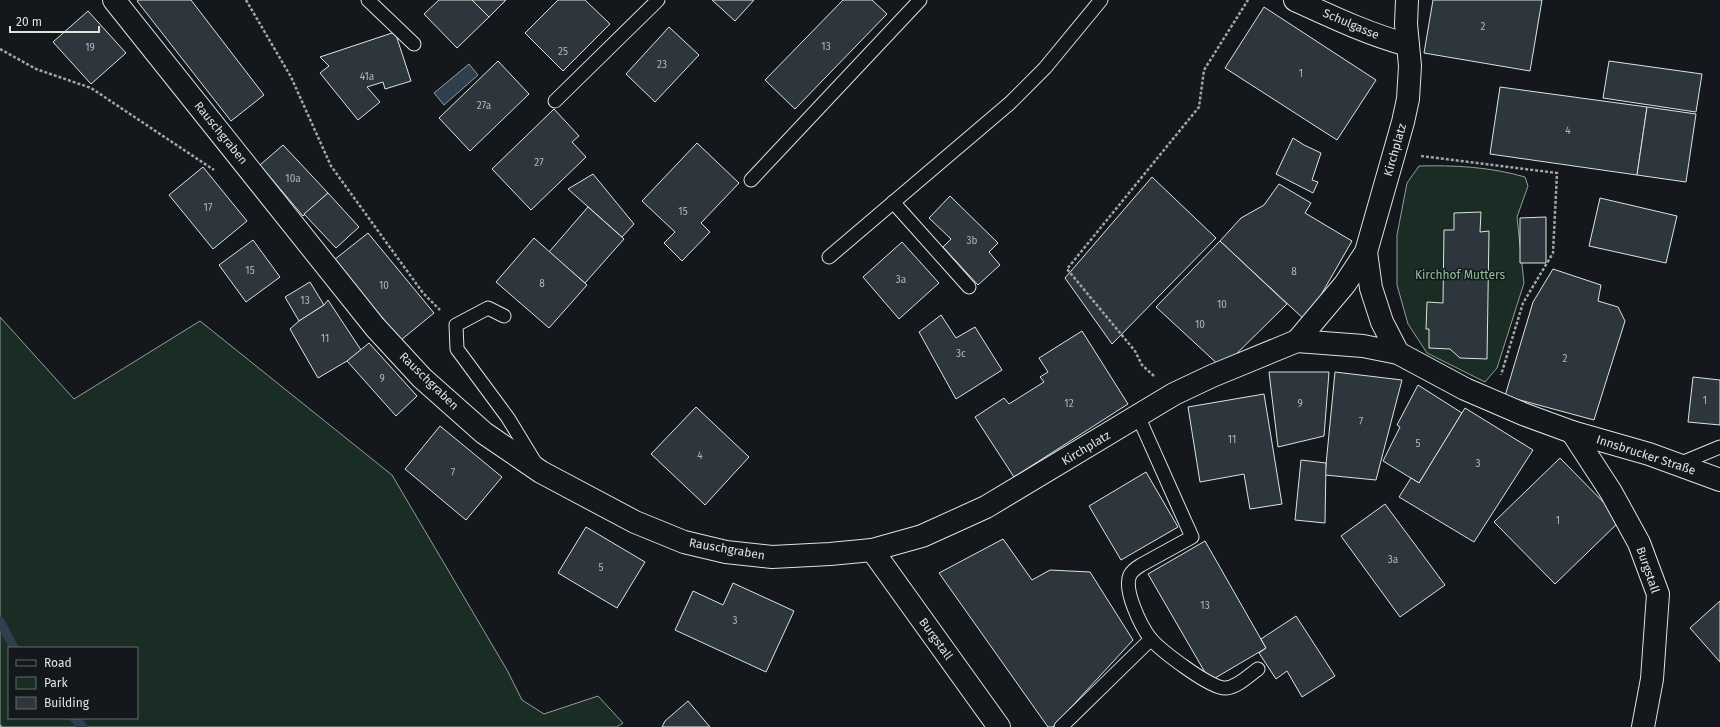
<svg xmlns="http://www.w3.org/2000/svg" width="1720" height="727" font-family="'Fira Sans',sans-serif">
<rect width="100%" height="100%" fill="#14181c"/>
<g fill="#1a2d24" stroke="#939e99" fill-rule="evenodd">
<path d="M1419,166C1454,165 1491,167 1525,177L1528,186L1517,217L1524,283L1497,368L1485,382L1427,353L1408,324L1397,285V235L1407,183Z"/>
<path d="M0,317L74,399L200,321L392,475L507,670L522,700L544,714L598,696L623,723L617,727H0ZM9,648H137V718H9Z"/>
</g>
<path fill="#2f3f4d" stroke="#939e99" d="M469,64L478,75L444,105L434,93Z"/>
<g fill="none" stroke-linecap="round" stroke-linejoin="round">
<g stroke="#2f3f4d" stroke-width="9">
<path d="M0,621L14,648"/>
<path d="M74,718L83,727"/>
</g>
</g>
<g fill="#2c363c" stroke="#d8e6dc">
<path d="M139,0H191L264,95L231,121L137,1Z"/>
<path d="M439,0H472L489,17L457,48L424,14Z"/>
<path d="M472,0H506L489,17Z"/>
<path d="M558,0H585L610,24L563,71L525,33Z"/>
<path d="M712,0H754L735,21Z"/>
<path d="M843,0H872L887,14L795,109L765,80Z"/>
<path d="M1433,0H1542L1530,71L1424,53Z"/>
<path d="M1264,7L1376,80L1337,140L1225,68Z"/>
<path d="M88,11L126,53L91,84L53,42Z"/>
<path d="M669,27L699,55L655,102L626,74Z"/>
<path d="M395,32L411,81L385,89L383,82L367,87L380,102L358,120L320,73L329,66L320,57Z"/>
<path d="M498,61L529,94L470,151L439,118Z"/>
<path d="M1609,61L1702,74L1696,112L1603,98Z"/>
<path d="M1500,87L1647,107L1637,175L1490,154Z"/>
<path d="M1647,107L1696,114L1686,182L1637,175Z"/>
<path d="M554,109L579,136L572,142L586,157L531,210L492,169Z"/>
<path d="M1293,138L1304,145L1321,153L1312,180L1318,182L1313,193L1276,174Z"/>
<path d="M697,143L739,183L701,223L710,232L682,261L664,243L675,232L642,201Z"/>
<path d="M283,145L328,193L303,216L260,165Z"/>
<path d="M203,167L247,221L213,249L169,195Z"/>
<path d="M593,174L634,224L622,237L568,189Z"/>
<path d="M1152,177L1216,238L1112,344L1065,278Z"/>
<path d="M1279,184L1311,203L1305,213L1352,241L1306,321L1220,241L1241,218L1264,205Z"/>
<path d="M328,193L359,227L336,248L304,214Z"/>
<path d="M950,196L998,243L989,252L1000,265L978,285L943,247L951,239L929,218Z"/>
<path d="M1600,198L1677,216L1666,263L1589,246Z"/>
<path d="M588,207L624,239L585,283L549,252Z"/>
<path d="M1481,212L1480,232L1489,231L1487,359L1460,358L1450,349L1429,348V329H1426L1427,302L1443,303L1444,230H1454V213Z"/>
<path d="M1546,217V263H1520V218Z"/>
<path d="M368,233L434,313L401,340L334,260Z"/>
<path d="M534,238L587,285L549,328L496,282Z"/>
<path d="M253,240L280,277L246,302L219,265Z"/>
<path d="M1220,241L1287,304L1222,368L1156,307Z"/>
<path d="M902,242L939,283L899,319L863,277Z"/>
<path d="M1553,269L1601,285L1598,301L1618,307L1625,321L1594,420L1505,396L1533,302Z"/>
<path d="M310,282L324,305L299,321L285,297Z"/>
<path d="M328,300L361,350L347,361L318,378L290,329L299,321L324,305Z"/>
<path d="M941,315L956,338L975,327L1002,370L956,399L919,332Z"/>
<path d="M1082,331L1128,404L1014,477L975,417L1004,398L1009,404L1044,382L1040,377L1048,372L1039,358Z"/>
<path d="M369,343L417,396L396,416L347,361Z"/>
<path d="M1269,372H1329L1324,436L1278,447Z"/>
<path d="M1335,372L1402,380L1376,480L1325,475Z"/>
<path d="M1693,377L1720,380V425L1688,422Z"/>
<path d="M1418,385L1462,413L1419,483L1383,461L1400,427L1397,425Z"/>
<path d="M1264,394L1282,504L1250,509L1244,474L1200,482L1188,407Z"/>
<path d="M696,407L749,457L705,505L651,454Z"/>
<path d="M1465,408L1533,450L1474,542L1399,497L1411,478L1419,483Z"/>
<path d="M440,426L502,477L466,520L405,469Z"/>
<path d="M1560,458L1621,520L1555,584L1494,522Z"/>
<path d="M1301,460L1326,463L1325,523L1295,520Z"/>
<path d="M1146,472L1178,527L1121,560L1089,506Z"/>
<path d="M1385,504L1445,585L1400,617L1341,536Z"/>
<path d="M586,527L645,562L617,608L558,573Z"/>
<path d="M1003,539L1032,580L1050,570L1090,572L1133,640L1053,727H1048L939,573Z"/>
<path d="M1205,541L1266,648L1210,681L1148,574Z"/>
<path d="M733,583L794,611L766,672L675,630L693,591L723,605Z"/>
<path d="M1720,601V662L1690,628Z"/>
<path d="M1296,616L1335,676L1302,697L1287,671L1276,679L1259,653L1266,648L1261,639Z"/>
<path d="M688,701L710,727H662L665,721Z"/>
</g>
<g fill="none" stroke-linecap="round" stroke-linejoin="round">
<defs>
<g id="service">
<path d="M368,0L414,44"/>
<path d="M555,101L658,0"/>
<path d="M751,180L920,0"/>
<path d="M893,202L969,287"/>
<path d="M829,257L1010,103L1045,68L1101,0"/>
<path d="M504,316L488,308L456,325L457,349L508,418L536,464"/>
<path d="M1138,416L1192,537L1141,565C1136,568 1132,571 1130,575C1123,590 1141,626 1150,638C1160,650 1212,690 1226,688C1238,687 1249,675 1258,669"/>
<path d="M1679,464L1720,447"/>
<path d="M1061,727L1151,639"/>
</g>
<g id="minor">
<path d="M1295,0C1332,17 1368,34 1408,45"/>
<path d="M1572,432L1611,492L1639,543L1658,594L1652,679L1643,727"/>
<path d="M872,550L999,727"/>
</g>
<path id="tertiary" d="M114,0L375,327L422,378L484,433L541,472L635,522L684,542L726,552L772,557L830,554L872,550L922,536L986,507L1174,394L1212,376L1297,341"/>
<g id="secondary">
<path d="M1366,252L1371,288L1382,322L1398,353"/>
<path d="M1297,341L1363,346L1398,353L1465,389L1523,414L1572,432L1649,454L1720,480"/>
<path d="M1297,341L1345,284L1366,252L1403,122L1408,99L1410,66L1406,24L1407,0"/>
</g>
</defs>
<use href="#service" stroke="#d8e6dc" stroke-width="15"/>
<use href="#minor" stroke="#d8e6dc" stroke-width="24"/>
<use href="#tertiary" stroke="#d8e6dc" stroke-width="24"/>
<use href="#secondary" stroke="#d8e6dc" stroke-width="24"/>
<g stroke="#9da8a2" stroke-width="2.5" stroke-dasharray="3 2" stroke-linecap="butt">
<path d="M246,0L291,77L331,166L423,293L440,310"/>
<path d="M0,49L36,69L91,88L214,170"/>
<path d="M1421,156L1557,173L1553,253L1523,303L1501,375"/>
<path d="M1154,376L1142,365L1135,351L1067,269L1199,107L1204,70L1248,0"/>
<path d="M0,725L1,727"/>
</g>
<use href="#service" stroke="#14181c" stroke-width="13"/>
<use href="#minor" stroke="#14181c" stroke-width="22"/>
<use href="#tertiary" stroke="#14181c" stroke-width="22"/>
<use href="#secondary" stroke="#14181c" stroke-width="22"/>
</g>
<g text-anchor="middle" dominant-baseline="central" stroke-width="3" stroke-linejoin="round" paint-order="stroke">
<g font-size="10" fill="#adbab4">
<text x="1483" y="27">2</text>
<text x="826" y="47">13</text>
<text x="90" y="48">19</text>
<text x="563" y="52">25</text>
<text x="662" y="65">23</text>
<text x="1301" y="74">1</text>
<text x="367" y="77">41a</text>
<text x="484" y="106">27a</text>
<text x="1568" y="131">4</text>
<text x="539" y="163">27</text>
<text x="293" y="179">10a</text>
<text x="208" y="208">17</text>
<text x="683" y="212">15</text>
<text x="972" y="241">3b</text>
<text x="250" y="271">15</text>
<text x="1294" y="272">8</text>
<text x="901" y="280">3a</text>
<text x="542" y="284">8</text>
<text x="384" y="286">10</text>
<text x="305" y="301">13</text>
<text x="1222" y="305">10</text>
<text x="1200" y="325">10</text>
<text x="325" y="339">11</text>
<text x="961" y="354">3c</text>
<text x="1565" y="359">2</text>
<text x="382" y="379">9</text>
<text x="1705" y="401">1</text>
<text x="1069" y="404">12</text>
<text x="1300" y="404">9</text>
<text x="1361" y="422">7</text>
<text x="1232" y="440">11</text>
<text x="1418" y="444">5</text>
<text x="700" y="456">4</text>
<text x="1478" y="464">3</text>
<text x="453" y="473">7</text>
<text x="1558" y="521">1</text>
<text x="1393" y="560">3a</text>
<text x="601" y="568">5</text>
<text x="1205" y="606">13</text>
<text x="735" y="621">3</text>
</g>
<g font-size="12" fill="#d8e6dc" stroke="#14181c">
<text transform="translate(1351 24) rotate(23)">Schulgasse</text>
<text transform="translate(221 133) rotate(51)">Rauschgraben</text>
<text transform="translate(1395 150) rotate(-74)">Kirchplatz</text>
<text transform="translate(429 381) rotate(44)">Rauschgraben</text>
<text transform="translate(1086 448) rotate(-31)">Kirchplatz</text>
<text transform="translate(1646 455) rotate(18)">Innsbrucker Straße</text>
<text transform="translate(727 549) rotate(10)">Rauschgraben</text>
<text transform="translate(1648 570) rotate(71)">Burgstall</text>
<text transform="translate(936 639) rotate(54)">Burgstall</text>
</g>
<g font-size="12" fill="#8ac095" stroke="#14181c">
<text x="1460" y="275">Kirchhof Mutters</text>
</g>
</g>
<rect x="8" y="647" width="130" height="72" fill="#14181c" stroke="#626a69"/>
<rect x="16" y="660" width="20" height="6" fill="#14181c" stroke="#626a69"/>
<text x="44" y="667" font-size="12" fill="#d8e6dc">Road</text>
<rect x="16" y="677" width="20" height="12" fill="#1a2d24" stroke="#626a69"/>
<text x="44" y="687" font-size="12" fill="#d8e6dc">Park</text>
<rect x="16" y="697" width="20" height="12" fill="#2c363c" stroke="#626a69"/>
<text x="44" y="707" font-size="12" fill="#d8e6dc">Building</text>
<path d="M10 26v6h89v-6" fill="none" stroke="#d8e6dc" stroke-width="2"/>
<text x="16" y="26" font-size="12" fill="#d8e6dc" stroke="#14181c" stroke-width="3" paint-order="stroke">20 m</text>
</svg>
